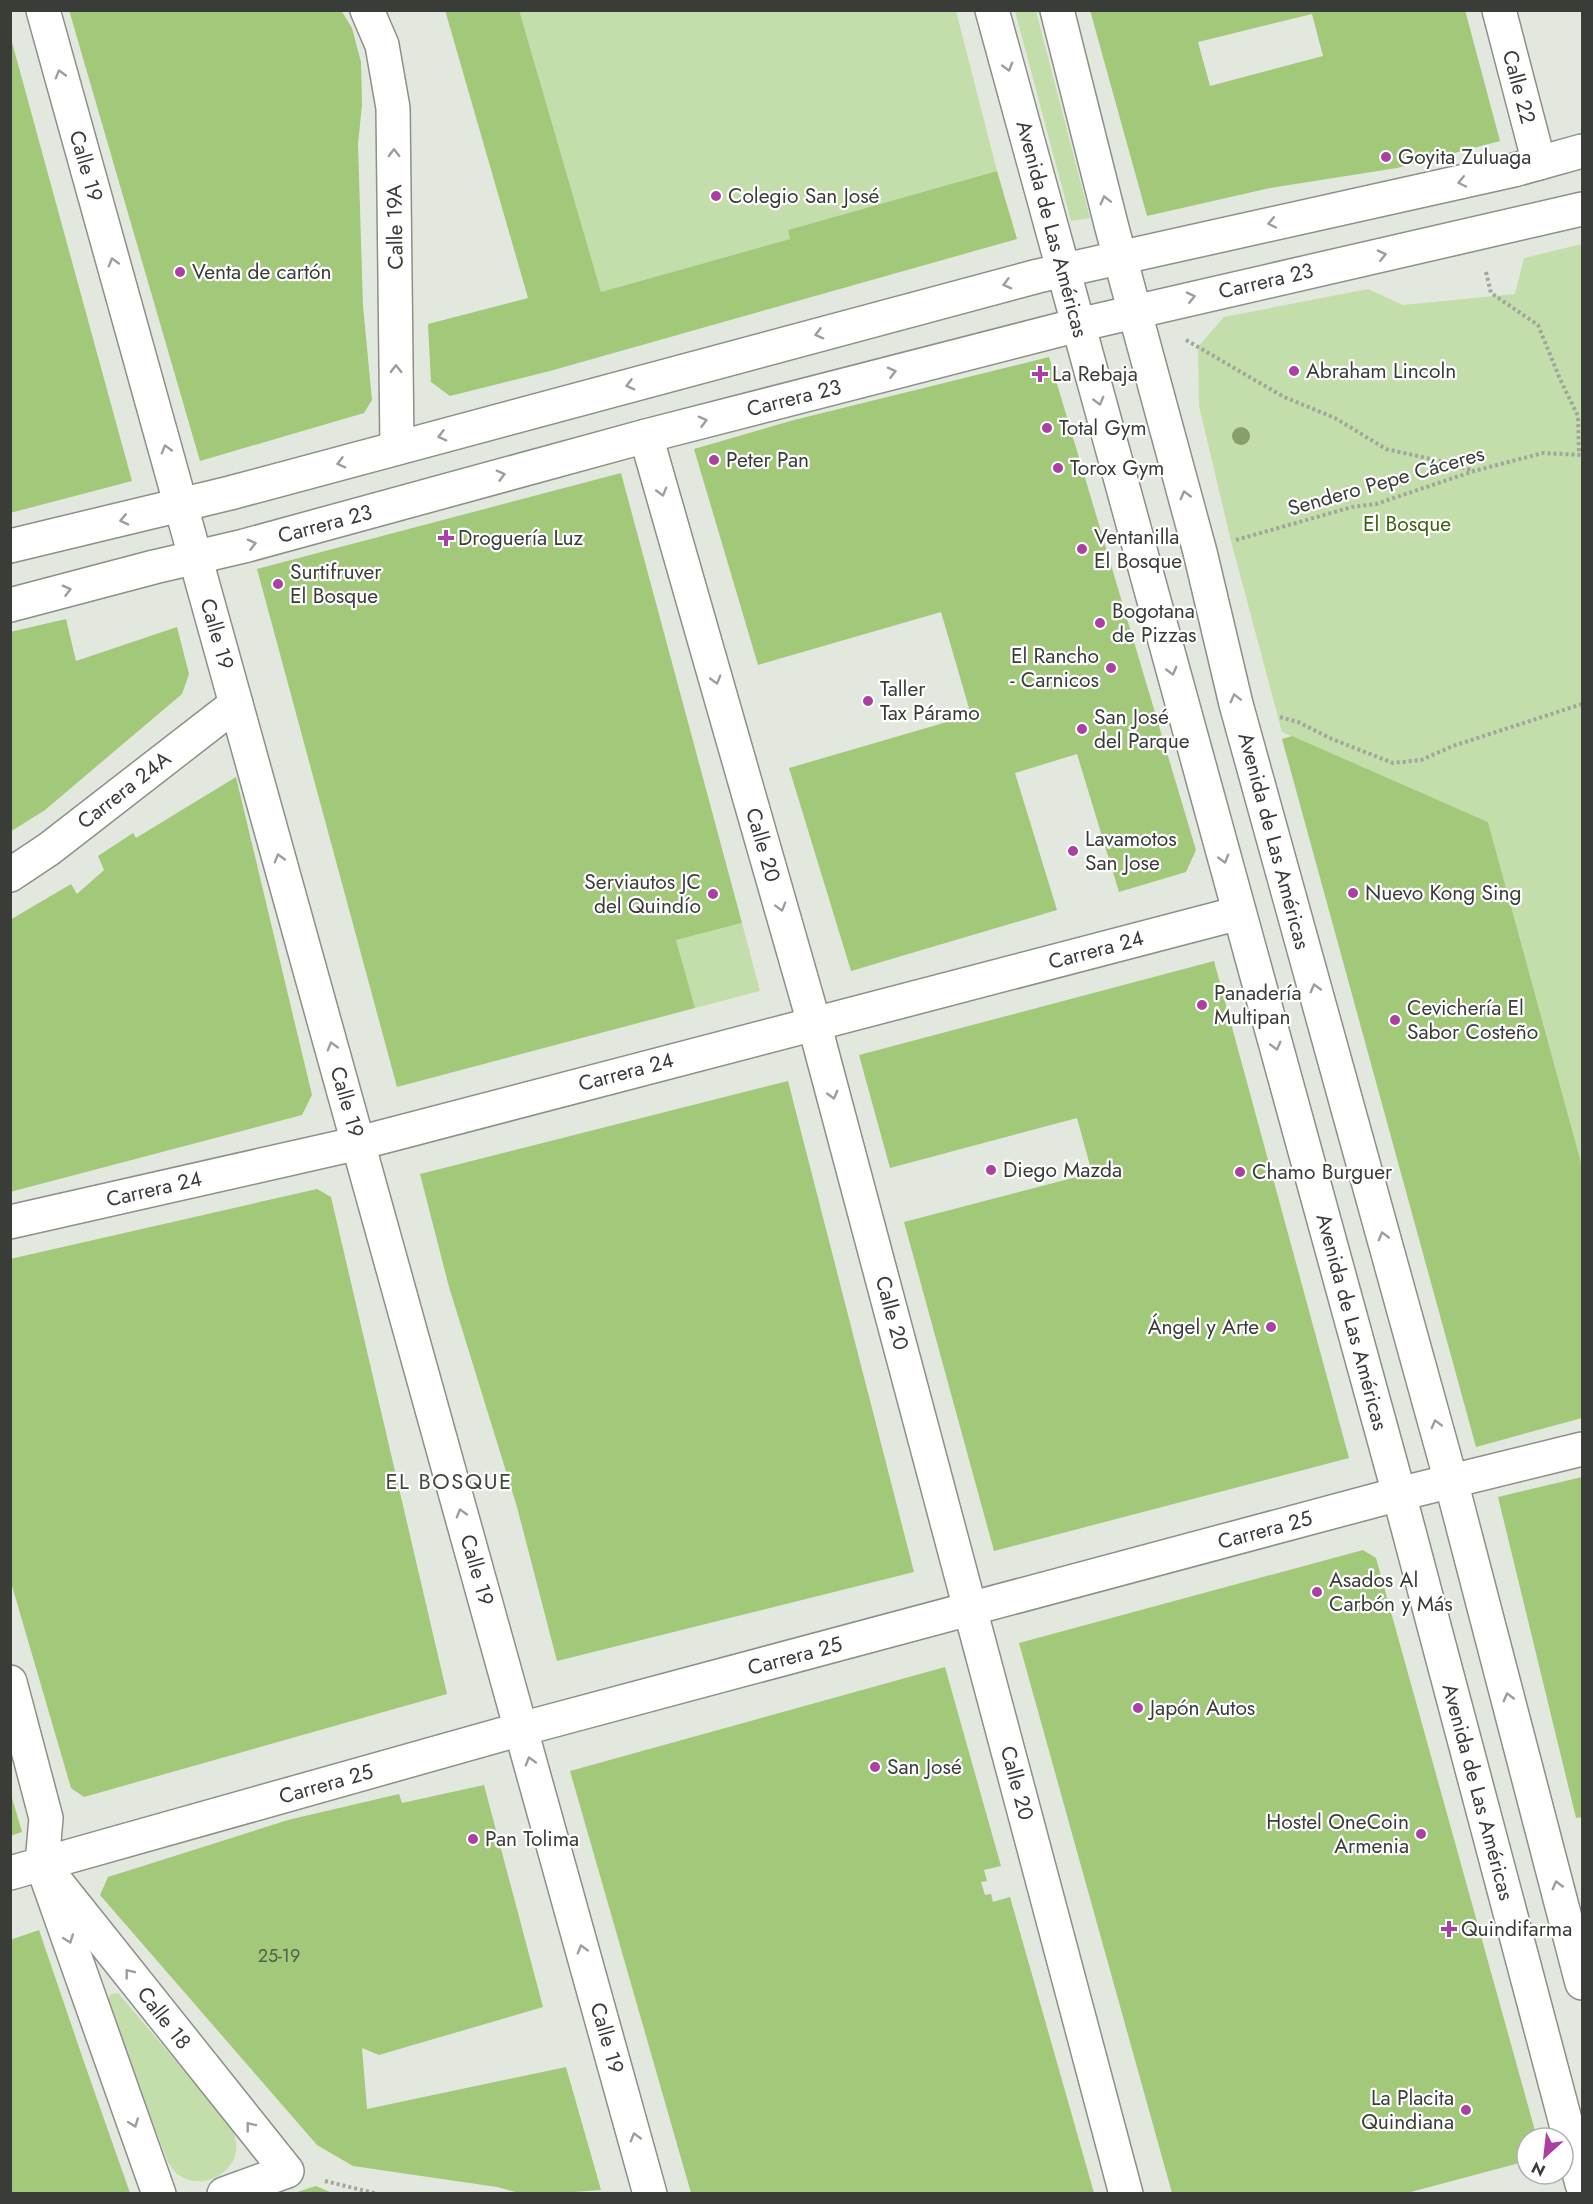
<svg xmlns="http://www.w3.org/2000/svg" width="1593" height="2204" font-family="Jost,sans-serif">
<rect width="100%" height="100%" fill="#e2e8de"/>
<g fill="#c3deaa">
<path d="M519,11H956L997,171L788,230L790,239L601,292Z"/>
<path d="M1015,11H1036L1090,218L1071,221Z"/>
<path d="M1582,244V1166L1488,822L1282,732L1231,541L1199,406L1198,347L1224,317L1368,289L1403,305L1515,294L1524,258Z"/>
<path d="M742,923L760,991L695,1008L676,940Z"/>
<path d="M118,1993L233,2128C235,2137 238,2146 235,2156C227,2179 196,2190 176,2173C173,2170 170,2165 168,2162L106,2002L111,1994Z"/>
</g>
<g fill="#a2c87a" fill-rule="evenodd">
<path d="M69,10H341L352,28L361,62L362,105L358,144L363,306L372,400L364,413L200,461Z"/>
<path d="M445,10H519L601,292L790,239L788,230L997,171L1017,239L550,371L450,396L431,382L428,324L528,298Z"/>
<path d="M1090,10H1465L1500,141L1397,168L1270,188L1147,216ZM1312,14L1323,56L1210,86L1198,42Z"/>
<path d="M10,35L132,481L10,513Z"/>
<path d="M1049,357L1196,850L1186,872L1119,892L1077,754L1015,773L1057,910L851,971L789,768L971,715L941,612L758,665L694,449L794,420Z"/>
<path d="M621,473L742,923L676,940L695,1008L397,1087L257,569Z"/>
<path d="M66,619L76,661L177,627L189,674L182,694L45,810L10,832V632Z"/>
<path d="M1292,736L1488,822L1582,1166V1418L1476,1447L1282,739Z"/>
<path d="M236,777L312,1095L302,1115L10,1192V920L71,884L77,894L104,870L98,856L133,833L136,838Z"/>
<path d="M1214,961L1349,1458L994,1551L904,1222L1092,1173L1077,1118L890,1168L859,1055Z"/>
<path d="M788,1081L914,1572L557,1661L517,1507L449,1287L420,1174Z"/>
<path d="M317,1189L331,1197L447,1694L84,1797L71,1788L10,1579V1259Z"/>
<path d="M1582,1477V1817L1576,1818L1498,1497Z"/>
<path d="M1363,1550L1376,1558L1537,2138H1527V2161L1407,2193H1172L1019,1643Z"/>
<path d="M945,1667L1001,1866L984,1870L987,1881L981,1882L985,1895L991,1894L993,1902L1010,1897L1094,2193H691L570,1771Z"/>
<path d="M484,1785L543,2007L379,2055L362,2048L367,2109L566,2067L601,2190L561,2193H519L497,2187L353,2166L317,2145L100,1895L108,1877L288,1820L399,1794L402,1803Z"/>
<path d="M10,1791L22,1832L10,1836Z"/>
<path d="M39,1930L84,2062L130,2193H10V1940Z"/>
<path d="M316,2186L332,2193H294Z"/>
</g>
<g fill="none" stroke-linecap="round" stroke-linejoin="round">
<defs>
<g id="minor">
<path d="M43,10L181,506"/>
<path d="M367,10L382,45L393,108L397,448"/>
<path d="M1499,10L1539,163"/>
<path d="M10,1222L359,1143L1239,913"/>
<path d="M10,1682L46,1818L42,1864L159,2194"/>
<path d="M10,1873L521,1729L1399,1494L1582,1449"/>
<path d="M58,1884L287,2171L224,2194"/>
</g>
<g id="tertiary">
<path d="M646,436L814,1023L1126,2194"/>
<path d="M181,506L650,2194"/>
<path d="M10,875L49,849L236,704"/>
</g>
<g id="secondary">
<path d="M992,10L1399,1494L1582,2184"/>
<path d="M1057,10L1112,228L1200,552L1236,704L1451,1481L1582,1983"/>
<path d="M10,546L230,493L1038,276L1514,170L1582,151"/>
<path d="M10,605L154,567L244,546L646,436L1078,325L1582,209"/>
</g>
</defs>
<use href="#minor" stroke="#8c9088" stroke-width="36"/>
<use href="#tertiary" stroke="#8c9088" stroke-width="36"/>
<use href="#secondary" stroke="#8c9088" stroke-width="36"/>
<g stroke="#a1a59e" stroke-width="4" stroke-dasharray="3 3" stroke-linecap="butt">
<path d="M1486,272L1491,293L1538,325L1560,379L1578,416L1579,454"/>
<path d="M1186,340L1284,397L1335,418L1386,449L1445,462L1474,471"/>
<path d="M1236,540L1352,507L1376,504L1474,471L1543,453L1582,455"/>
<path d="M1280,717L1298,722L1332,739L1393,763L1421,760L1453,746L1582,704"/>
<path d="M325,2181L378,2194"/>
</g>
<use href="#minor" stroke="#fff" stroke-width="33"/>
<use href="#tertiary" stroke="#fff" stroke-width="33"/>
<use href="#secondary" stroke="#fff" stroke-width="33"/>
</g>
<circle fill="#889e6b" cx="1241" cy="436" r="9"/>
<defs><path id="oneway-chevron" d="M-2-3.5L2.5 0L-2 3.5" fill="none" stroke-width="1.6" stroke-linecap="round" stroke-linejoin="round" transform="scale(1.5)"/></defs>
<g stroke="#9c9e9c">
<use href="#oneway-chevron" transform="translate(1008 67) rotate(74)"/>
<use href="#oneway-chevron" transform="translate(60 74) rotate(-106)"/>
<use href="#oneway-chevron" transform="translate(394 153) rotate(-91)"/>
<use href="#oneway-chevron" transform="translate(1462 182) rotate(168)"/>
<use href="#oneway-chevron" transform="translate(1105 200) rotate(-104)"/>
<use href="#oneway-chevron" transform="translate(1272 223) rotate(168)"/>
<use href="#oneway-chevron" transform="translate(1382 255) rotate(-13)"/>
<use href="#oneway-chevron" transform="translate(113 262) rotate(-106)"/>
<use href="#oneway-chevron" transform="translate(1007 284) rotate(165)"/>
<use href="#oneway-chevron" transform="translate(1191 297) rotate(-13)"/>
<use href="#oneway-chevron" transform="translate(819 334) rotate(165)"/>
<use href="#oneway-chevron" transform="translate(396 369) rotate(-91)"/>
<use href="#oneway-chevron" transform="translate(892 372) rotate(-14)"/>
<use href="#oneway-chevron" transform="translate(630 385) rotate(165)"/>
<use href="#oneway-chevron" transform="translate(1099 401) rotate(75)"/>
<use href="#oneway-chevron" transform="translate(703 421) rotate(-15)"/>
<use href="#oneway-chevron" transform="translate(442 436) rotate(165)"/>
<use href="#oneway-chevron" transform="translate(166 449) rotate(-106)"/>
<use href="#oneway-chevron" transform="translate(341 463) rotate(165)"/>
<use href="#oneway-chevron" transform="translate(501 475) rotate(-15)"/>
<use href="#oneway-chevron" transform="translate(662 492) rotate(74)"/>
<use href="#oneway-chevron" transform="translate(1185 495) rotate(-105)"/>
<use href="#oneway-chevron" transform="translate(124 520) rotate(167)"/>
<use href="#oneway-chevron" transform="translate(252 544) rotate(-15)"/>
<use href="#oneway-chevron" transform="translate(67 590) rotate(-15)"/>
<use href="#oneway-chevron" transform="translate(1172 671) rotate(75)"/>
<use href="#oneway-chevron" transform="translate(716 680) rotate(74)"/>
<use href="#oneway-chevron" transform="translate(1235 698) rotate(-104)"/>
<use href="#oneway-chevron" transform="translate(279 858) rotate(-106)"/>
<use href="#oneway-chevron" transform="translate(1224 859) rotate(74)"/>
<use href="#oneway-chevron" transform="translate(781 907) rotate(74)"/>
<use href="#oneway-chevron" transform="translate(1315 988) rotate(-105)"/>
<use href="#oneway-chevron" transform="translate(332 1046) rotate(-106)"/>
<use href="#oneway-chevron" transform="translate(1276 1046) rotate(75)"/>
<use href="#oneway-chevron" transform="translate(833 1095) rotate(75)"/>
<use href="#oneway-chevron" transform="translate(1383 1236) rotate(-105)"/>
<use href="#oneway-chevron" transform="translate(1436 1424) rotate(-105)"/>
<use href="#oneway-chevron" transform="translate(461 1513) rotate(-106)"/>
<use href="#oneway-chevron" transform="translate(1508 1697) rotate(-105)"/>
<use href="#oneway-chevron" transform="translate(530 1761) rotate(-106)"/>
<use href="#oneway-chevron" transform="translate(1557 1885) rotate(-105)"/>
<use href="#oneway-chevron" transform="translate(69 1939) rotate(70)"/>
<use href="#oneway-chevron" transform="translate(582 1949) rotate(-106)"/>
<use href="#oneway-chevron" transform="translate(129 1973) rotate(-128)"/>
<use href="#oneway-chevron" transform="translate(134 2123) rotate(70)"/>
<use href="#oneway-chevron" transform="translate(250 2126) rotate(-128)"/>
<use href="#oneway-chevron" transform="translate(635 2137) rotate(-106)"/>
</g>
<g fill="#ab40a2" stroke="#fff" stroke-width="2">
<circle cx="1386" cy="157" r="6"/>
<circle cx="716" cy="196" r="6"/>
<circle cx="180" cy="272" r="6"/>
<circle cx="1294" cy="371" r="6"/>
<path d="M1037 365h6v6h6v6h-6v6h-6v-6h-6v-6h6z"/>
<circle cx="1047" cy="428" r="6"/>
<circle cx="714" cy="460" r="6"/>
<circle cx="1058" cy="468" r="6"/>
<path d="M443 529h6v6h6v6h-6v6h-6v-6h-6v-6h6z"/>
<circle cx="1082" cy="549" r="6"/>
<circle cx="278" cy="584" r="6"/>
<circle cx="1100" cy="623" r="6"/>
<circle cx="1111" cy="668" r="6"/>
<circle cx="868" cy="701" r="6"/>
<circle cx="1082" cy="729" r="6"/>
<circle cx="1073" cy="851" r="6"/>
<circle cx="1353" cy="893" r="6"/>
<circle cx="713" cy="894" r="6"/>
<circle cx="1202" cy="1005" r="6"/>
<circle cx="1395" cy="1020" r="6"/>
<circle cx="991" cy="1170" r="6"/>
<circle cx="1240" cy="1172" r="6"/>
<circle cx="1271" cy="1327" r="6"/>
<circle cx="1317" cy="1592" r="6"/>
<circle cx="1138" cy="1708" r="6"/>
<circle cx="875" cy="1767" r="6"/>
<circle cx="1421" cy="1834" r="6"/>
<circle cx="473" cy="1839" r="6"/>
<path d="M1446 1920h6v6h6v6h-6v6h-6v-6h-6v-6h6z"/>
<circle cx="1466" cy="2110" r="6"/>
</g>
<g text-anchor="middle" dominant-baseline="central" stroke-width="4.5" stroke-linejoin="round" paint-order="stroke">
<g font-size="18" fill="#545f48">
<text x="279" y="1956">25-19</text>
</g>
<g font-size="21" fill="#3a3c38" stroke="#fff">
<text transform="translate(1519 87) rotate(75)">Calle 22</text>
<text transform="translate(86 166) rotate(74)">Calle 19</text>
<text transform="translate(395 227) rotate(-91)">Calle 19A</text>
<text transform="translate(1052 229) rotate(75)">Avenida de Las Américas</text>
<text transform="translate(1266 281) rotate(-13)">Carrera 23</text>
<text transform="translate(794 398) rotate(-14)">Carrera 23</text>
<text transform="translate(1386 481) rotate(-16)">Sendero Pepe Cáceres</text>
<text transform="translate(325 524) rotate(-15)">Carrera 23</text>
<text transform="translate(217 634) rotate(74)">Calle 19</text>
<text transform="translate(124 790) rotate(-38)">Carrera 24A</text>
<text transform="translate(1274 841) rotate(75)">Avenida de Las Américas</text>
<text transform="translate(763 845) rotate(74)">Calle 20</text>
<text transform="translate(1096 950) rotate(-15)">Carrera 24</text>
<text transform="translate(626 1072) rotate(-15)">Carrera 24</text>
<text transform="translate(347 1102) rotate(74)">Calle 19</text>
<text transform="translate(154 1189) rotate(-13)">Carrera 24</text>
<text transform="translate(892 1313) rotate(75)">Calle 20</text>
<text transform="translate(1352 1322) rotate(75)">Avenida de Las Américas</text>
<text transform="translate(1265 1530) rotate(-15)">Carrera 25</text>
<text transform="translate(477 1570) rotate(74)">Calle 19</text>
<text transform="translate(795 1656) rotate(-15)">Carrera 25</text>
<text transform="translate(1017 1783) rotate(75)">Calle 20</text>
<text transform="translate(326 1784) rotate(-16)">Carrera 25</text>
<text transform="translate(1478 1792) rotate(75)">Avenida de Las Américas</text>
<text transform="translate(164 2018) rotate(52)">Calle 18</text>
<text transform="translate(607 2038) rotate(74)">Calle 19</text>
</g>
<g font-size="21" fill="#3a3c38" stroke="#fff" text-anchor="start">
<text x="1398" y="157">Goyita Zuluaga</text>
<text x="728" y="196">Colegio San José</text>
<text x="192" y="272">Venta de cartón</text>
<text x="1306" y="371">Abraham Lincoln</text>
<text x="1052" y="374">La Rebaja</text>
<text x="1059" y="428">Total Gym</text>
<text x="726" y="460">Peter Pan</text>
<text x="1070" y="468">Torox Gym</text>
<text x="1094" y="537">Ventanilla<tspan x="1094" dy="24">El Bosque</tspan></text>
<text x="458" y="538">Droguería Luz</text>
<text x="290" y="572">Surtifruver<tspan x="290" dy="24">El Bosque</tspan></text>
<text x="1112" y="611">Bogotana<tspan x="1112" dy="24">de Pizzas</tspan></text>
<text x="1099" y="656" text-anchor="end">El Rancho<tspan x="1099" dy="24">- Carnicos</tspan></text>
<text x="880" y="689">Taller<tspan x="880" dy="24">Tax Páramo</tspan></text>
<text x="1094" y="717">San José<tspan x="1094" dy="24">del Parque</tspan></text>
<text x="1085" y="839">Lavamotos<tspan x="1085" dy="24">San Jose</tspan></text>
<text x="701" y="882" text-anchor="end">Serviautos JC<tspan x="701" dy="24">del Quindío</tspan></text>
<text x="1365" y="893">Nuevo Kong Sing</text>
<text x="1214" y="993">Panadería<tspan x="1214" dy="24">Multipan</tspan></text>
<text x="1407" y="1008">Cevichería El<tspan x="1407" dy="24">Sabor Costeño</tspan></text>
<text x="1003" y="1170">Diego Mazda</text>
<text x="1252" y="1172">Chamo Burguer</text>
<text x="1259" y="1327" text-anchor="end">Ángel y Arte</text>
<text x="1329" y="1580">Asados Al<tspan x="1329" dy="24">Carbón y Más</tspan></text>
<text x="1150" y="1708">Japón Autos</text>
<text x="887" y="1767">San José</text>
<text x="1409" y="1822" text-anchor="end">Hostel OneCoin<tspan x="1409" dy="24">Armenia</tspan></text>
<text x="485" y="1839">Pan Tolima</text>
<text x="1461" y="1929">Quindifarma</text>
<text x="1454" y="2098" text-anchor="end">La Placita<tspan x="1454" dy="24">Quindiana</tspan></text>
</g>
<g font-size="21" fill="#3f610d" stroke="#fff">
<text x="1407" y="524">El Bosque</text>
</g>
<g font-size="22" letter-spacing="1.5" fill="#42463f" stroke="#fff">
<text x="449" y="1481">EL BOSQUE</text>
</g>
</g>
<rect width="1593" height="2204" fill="none" stroke="#3a3c38" stroke-width="24"/>
<g transform="translate(1545 2156) rotate(207)"><circle r="28" fill="#ffffff" stroke="#b0b1af" stroke-width="1.5"/>
<path d="M0-4.5L10 22L0 15L-10 22Z" fill="#ab40a2"/>
<text y="-9" font-size="16" font-weight="bold" text-anchor="middle" fill="#3a3c38">N</text>
</g>
</svg>
